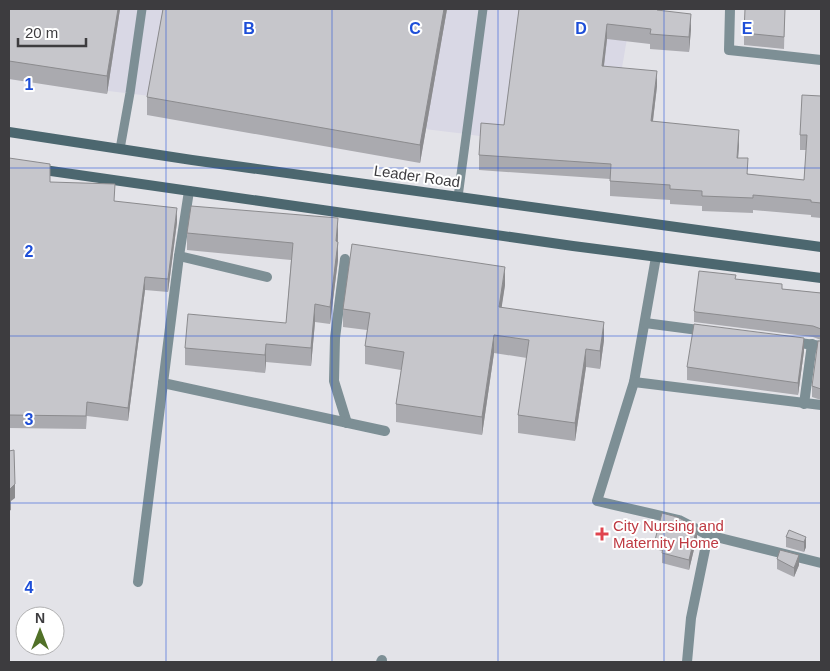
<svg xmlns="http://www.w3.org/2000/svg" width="830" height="671" font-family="Helvetica,sans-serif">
<rect width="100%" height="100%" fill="#e3e3e8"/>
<path fill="#d9d8e5" d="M9,9H632L607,156L466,134L9,79Z"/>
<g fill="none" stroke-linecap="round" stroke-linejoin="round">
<g stroke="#7d8f95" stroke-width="9">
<path d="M120,149L130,93L142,9"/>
<path d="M458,197L483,9"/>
</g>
<g stroke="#7d8f95" stroke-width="10">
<path d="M730,9L729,50L821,60"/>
<path d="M179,256L267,277"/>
<path d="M656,257L634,382L597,501L679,520L708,535L821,563"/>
<path d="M345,259L335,338L334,381L347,423"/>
<path d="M645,323L706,331"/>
<path d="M793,342L821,346"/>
<path d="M634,382L821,405"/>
<path d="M163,383L385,431"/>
<path d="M804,404L812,344"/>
<path d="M138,582L179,256L189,191"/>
<path d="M381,662L382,660"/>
<path d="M687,662L691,618L708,535"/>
</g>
<g stroke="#4c676f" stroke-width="10">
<path d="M9,132L192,160L821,247"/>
<path d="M37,169L573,246L821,278"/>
</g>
</g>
<g fill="#aaaaaf">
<path d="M9,9H120L107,94L9,79Z"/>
<path d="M163,9H447L420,163L147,115V97Z"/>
<path d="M519,9H659V10L691,29L689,52L650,49V44L607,39L604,66L657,86L653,121L739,145L738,158L748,174L804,180L806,150H800V135L821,96V218L811,217V215L753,210V213L702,211V206L670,204V200L610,196V179L479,170V155L504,125Z"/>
<path d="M785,9L784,49L744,45V33Z"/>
<path d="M9,158L50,182L115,201L177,222L168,292L145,290L128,421L87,416L86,429L9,428Z"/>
<path d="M187,233L338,236V260L330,324L315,322L311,366L266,362L265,373L185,365V348L286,323L291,260L187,250Z"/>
<path d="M736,279L782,289L821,293V340L813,337L694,322V311Z"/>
<path d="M505,285L501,308L604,340L600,369L586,367L575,441L518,433V415L527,358L494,353L482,435L396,422V404L401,370L365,364V346L367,330L343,327V309Z"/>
<path d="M821,341V400L812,397V386Z"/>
<path d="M804,351L798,395L687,380V367Z"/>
<path d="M697,537L689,570L662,563V551L655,549V540Z"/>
<path d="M786,537H806V547L804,552L786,547Z"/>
<path d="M777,559L799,565L794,577L777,569Z"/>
</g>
<g fill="#8b8b8e">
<path d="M118,9H120L107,94V76Z"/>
<path d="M444,9H447L420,163V145Z"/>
<path d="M691,14V29L689,52V37Z"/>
<path d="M607,24V39L602,81V66Z"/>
<path d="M657,71V86L651,136V121Z"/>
<path d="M739,130V145L737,173V158Z"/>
<path d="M177,208V222L168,292V279Z"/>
<path d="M338,218V236L337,252L338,242V260L330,324V307Z"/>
<path d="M505,267V285L499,325V307Z"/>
<path d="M145,277V290L128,421V408Z"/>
<path d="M315,304V322L311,366V348Z"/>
<path d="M604,322V340L600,369V351Z"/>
<path d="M494,335V353L482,435V417Z"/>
<path d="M804,338V351L798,395V383Z"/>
<path d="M266,344V362L265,373V355Z"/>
<path d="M586,349V367L575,441V423Z"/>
<path d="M15,484V498L11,501V510L9,511V490Z"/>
<path d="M697,527V537L689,570V560Z"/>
<path d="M806,537V547L804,552V542Z"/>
<path d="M799,555V565L794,577V568Z"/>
</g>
<g fill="#c6c6cb" stroke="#8b8b8e">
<path d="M9,9H118L107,76L9,61Z"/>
<path d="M163,9H444L420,145L147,97Z"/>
<path d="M519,9H657V10L691,14L689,37L650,34L651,29L607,24L602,66L657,71L651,121L739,130L737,158H748L747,174L804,180L807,135H800L802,95L821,96V203L811,202V200L753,195V198L702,196V191L670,189V185L610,181L611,164L479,155L481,123L504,125Z"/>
<path d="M745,9H785L784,37L744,33Z"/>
<path d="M9,158L50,164V182L115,184L114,201L177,208L168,279L145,277L128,408L87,402L86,416L9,415Z"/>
<path d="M191,206L338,218L336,241L338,242L330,307L315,304L311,348L266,344L265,355L185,348L188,314L286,323L293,243L187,233Z"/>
<path d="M352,244L505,267L499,307L604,322L600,351L586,349L575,423L518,415L529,340L494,335L482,417L396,404L404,352L365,346L370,313L343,309Z"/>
<path d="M699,271L736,275L735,279L782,284V289L821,293V329L813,326L696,312L694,311Z"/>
<path d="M694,324L804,338L798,383L687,367Z"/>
<path d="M818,341H821V389L812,386Z"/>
<path d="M14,450L15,484L9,490V451Z"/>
<path d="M662,513L677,517L697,527L689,560L662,553L664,542L655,540Z"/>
<path d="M789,530L806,537L804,542L786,537Z"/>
<path d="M780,550L799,555L794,568L777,559Z"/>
</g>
<path fill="none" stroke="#1d4ed8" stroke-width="1" stroke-opacity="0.55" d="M166,9V662M332,9V662M498,9V662M664,9V662M9,168H821M9,336H821M9,503H821"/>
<path fill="#e0444e" stroke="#fff" stroke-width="2" d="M599.5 526.5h5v5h5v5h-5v5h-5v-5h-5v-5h5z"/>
<g text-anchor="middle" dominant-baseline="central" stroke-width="4" stroke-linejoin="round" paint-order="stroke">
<g font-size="15" fill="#3d3c3f" stroke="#fff">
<text transform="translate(417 176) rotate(8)">Leader Road</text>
</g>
<g font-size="15" fill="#be3a42" stroke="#fff" text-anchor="start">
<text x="613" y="525">City Nursing and<tspan x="613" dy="17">Maternity Home</tspan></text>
</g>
</g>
<g font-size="16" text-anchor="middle" font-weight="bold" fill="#1d4ed8" stroke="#fff" stroke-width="4" stroke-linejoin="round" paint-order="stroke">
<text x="249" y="34">B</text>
<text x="415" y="34">C</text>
<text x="581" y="34">D</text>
<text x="747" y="34">E</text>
<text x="29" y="90">1</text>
<text x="29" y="257">2</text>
<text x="29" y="425">3</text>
<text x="29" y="593">4</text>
</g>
<rect width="830" height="671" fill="none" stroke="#3d3c3f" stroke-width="20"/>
<g transform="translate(40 631)"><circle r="24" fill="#ffffff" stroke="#b1b1b2"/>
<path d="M0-4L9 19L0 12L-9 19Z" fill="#517128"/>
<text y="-8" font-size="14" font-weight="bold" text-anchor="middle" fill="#3d3c3f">N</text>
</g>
<path d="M18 38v8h68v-8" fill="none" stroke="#3d3c3f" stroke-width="2.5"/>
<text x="25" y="38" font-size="15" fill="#3d3c3f" stroke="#ffffff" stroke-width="4" paint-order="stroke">20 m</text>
</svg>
